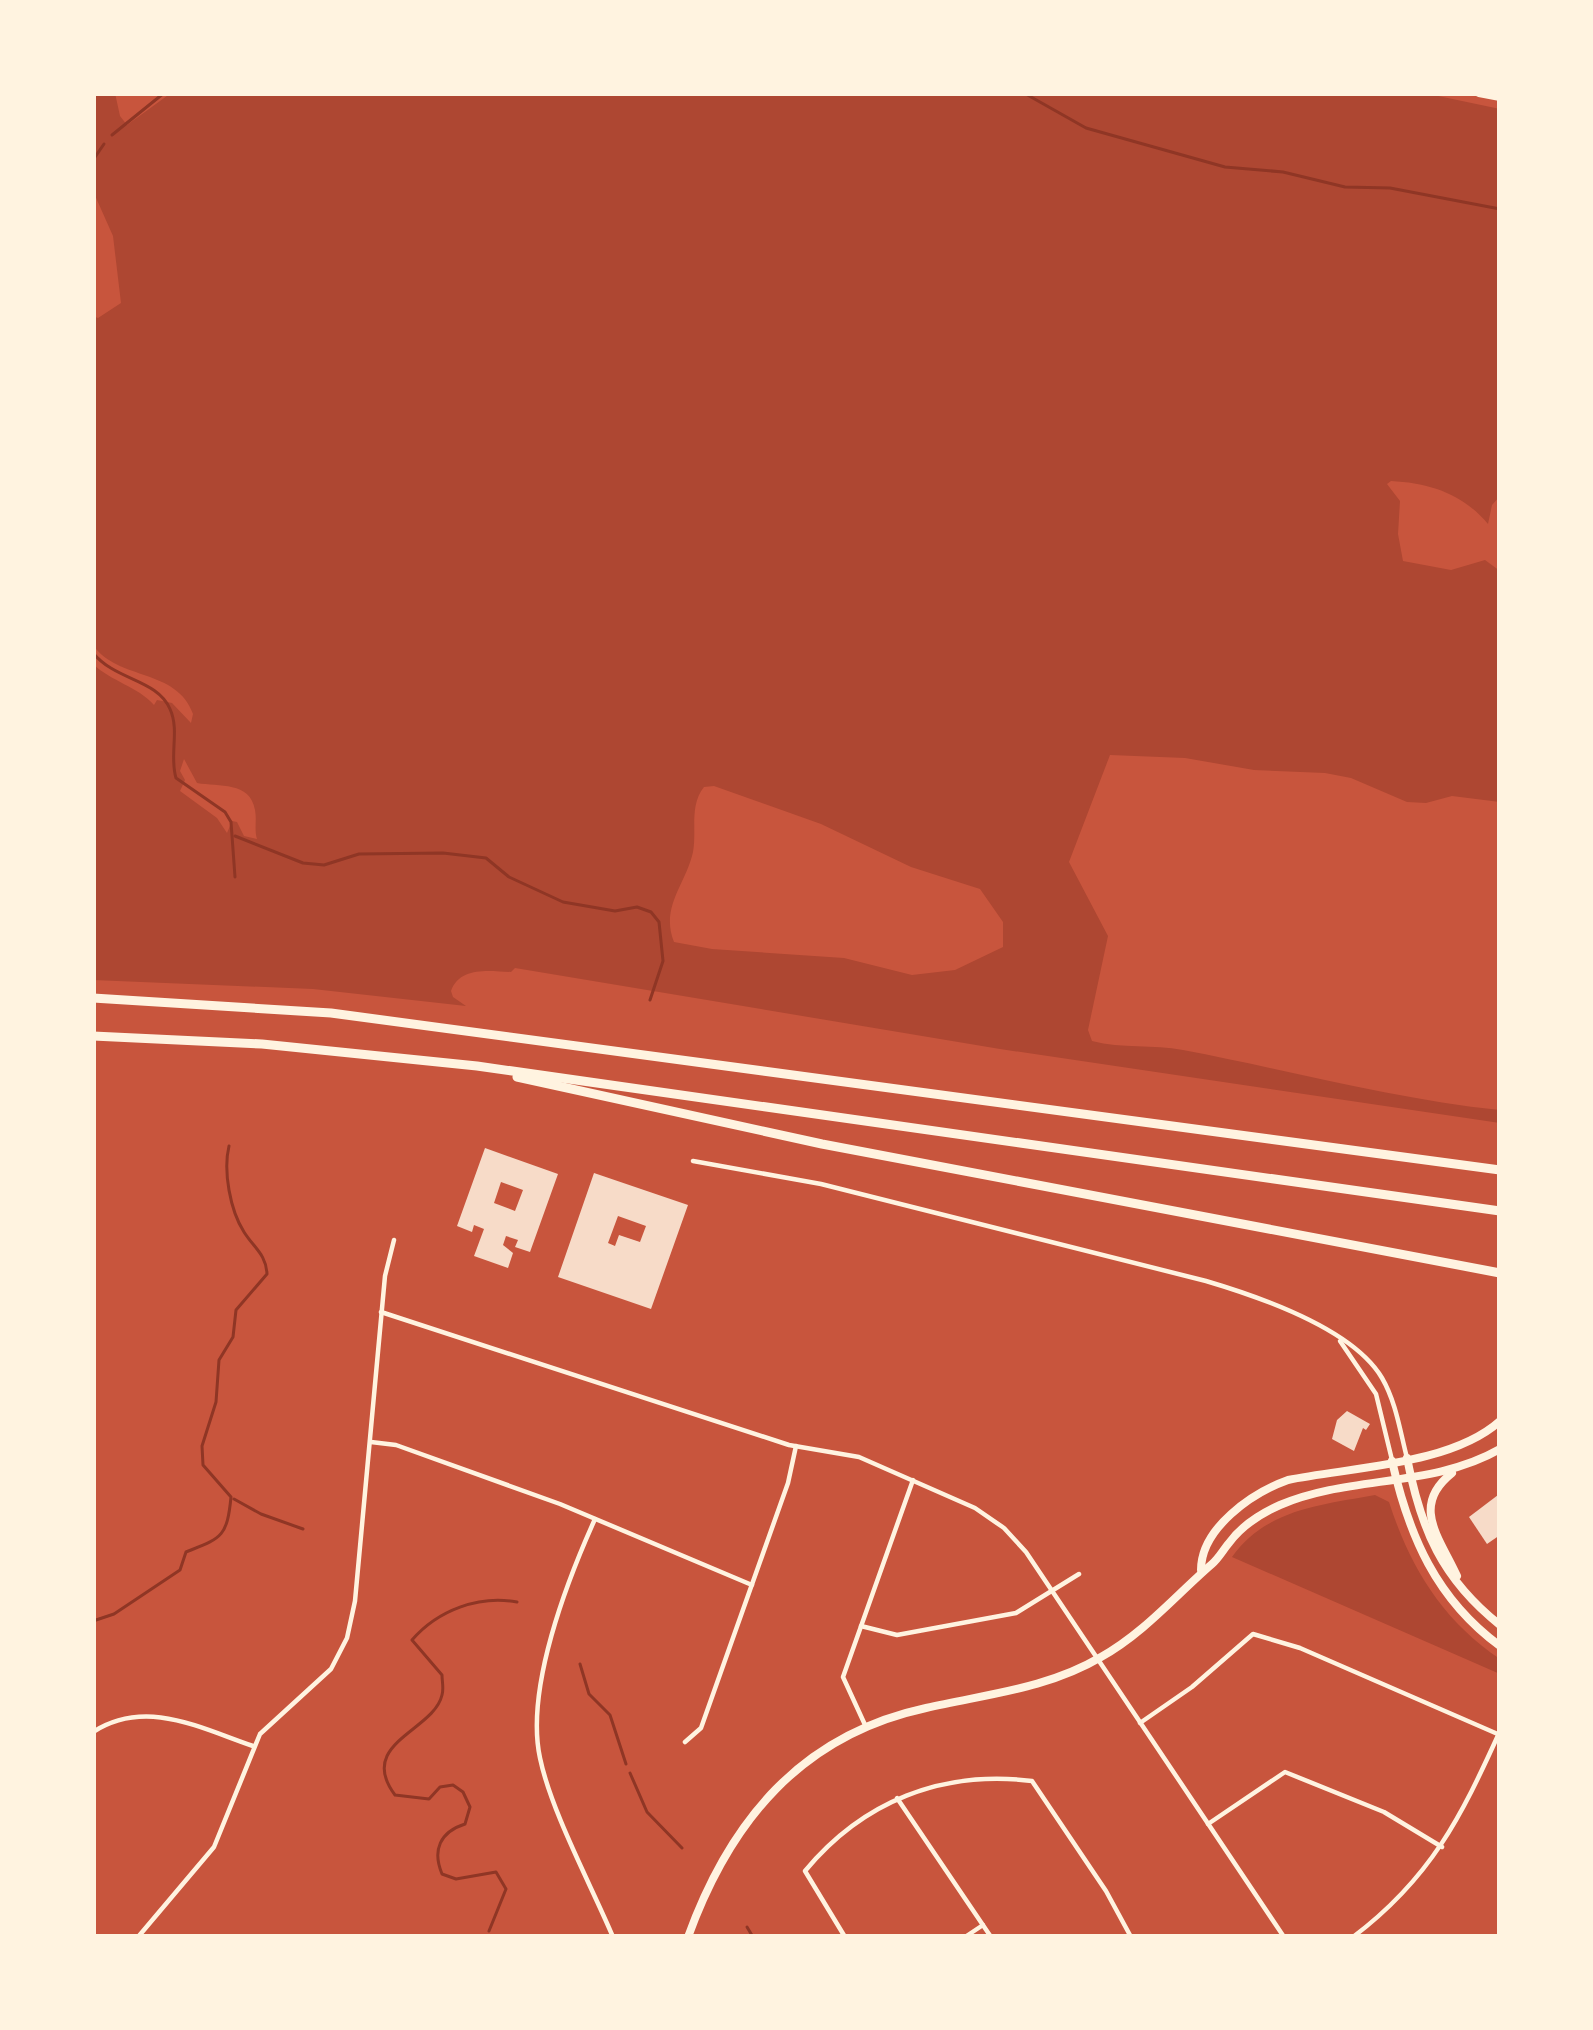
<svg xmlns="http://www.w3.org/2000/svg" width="1593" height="2030" font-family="Arial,sans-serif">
<rect width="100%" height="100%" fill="#c8553d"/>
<g fill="#ae4732" fill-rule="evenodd">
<path d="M93,93H115L120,116L127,125L171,93H1424L1500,109V496L1492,505L1488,524C1463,494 1430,483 1391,481L1387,484L1400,501L1398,534L1403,561L1451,570L1485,560L1500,571V802L1452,796L1426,803L1407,802L1351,778L1325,773L1254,770L1185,758L1110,755L1069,862L1108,936L1088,1030L1092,1041C1122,1049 1153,1044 1183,1050C1289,1070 1393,1099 1500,1110V1123L1000,1049L515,968L511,972C489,971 460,966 451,991L453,997L466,1006L313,989L93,980V664C112,682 137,686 154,705L157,700L172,703L191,723L193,714C177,668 118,681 93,645V316L98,318L121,303L113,236L93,191ZM184,759L197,783C219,787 250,781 255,810C257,820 254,829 257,839L244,836L237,822L232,821L227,833L217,818L180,791L185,780L180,771ZM714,786L821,824L911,867L980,889L1003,922V947L955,970L912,975L844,958L712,949L674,942C660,907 686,884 693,852C697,830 689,806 704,787Z"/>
<path d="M1375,1495L1389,1502C1410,1567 1442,1620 1500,1659V1674L1232,1557C1266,1509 1321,1505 1375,1495Z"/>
</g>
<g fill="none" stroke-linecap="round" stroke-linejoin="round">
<g stroke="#8f3625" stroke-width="3">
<path d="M1024,93L1086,128L1225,167L1283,172L1345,187L1390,188L1500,209"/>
<path d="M112,135L164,93"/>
<path d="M93,160L104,144"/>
<path d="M93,653C116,681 157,679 170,709C180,731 169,755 176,778L225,812L231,822L235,877"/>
<path d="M235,836L303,863L324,865L359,854L443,853L486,858L509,877L563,902L615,911L637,907L651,912L659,922L663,961L650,1000"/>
<path d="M234,1499L261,1514L303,1529"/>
<path d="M93,1621L114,1614L180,1570L186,1552C221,1538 227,1538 231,1497L203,1465L202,1446L216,1402L219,1360L233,1337L236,1310L267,1274C266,1254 254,1248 244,1232C230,1210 223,1171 229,1146"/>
<path d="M580,1664L589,1694L610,1715L626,1764"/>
<path d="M630,1773L647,1812L682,1848"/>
<path d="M747,1927L753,1937"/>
<path d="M489,1931L506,1889L496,1872L456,1879L442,1874C432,1850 440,1832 465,1824L470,1807L463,1792L453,1785L440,1787L429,1799L395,1795C356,1743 434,1731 442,1695C444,1688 442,1682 442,1675L412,1640C438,1610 479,1595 517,1602"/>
</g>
</g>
<g fill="#f7dbc8" fill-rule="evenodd">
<path d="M485,1148L558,1174L530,1252L515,1247L518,1240L506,1236L503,1245L513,1253L508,1268L474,1256L484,1229L474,1225L472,1232L457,1226ZM501,1182L523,1190L515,1211L494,1203Z"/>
<path d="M594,1173L688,1205L651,1309L558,1277ZM618,1216L646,1226L640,1242L619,1235L615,1246L608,1243Z"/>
<path d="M1347,1411L1370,1424L1366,1430L1363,1428L1354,1451L1332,1439L1337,1420Z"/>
<path d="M1498,1495L1500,1535L1487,1544L1469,1517Z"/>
</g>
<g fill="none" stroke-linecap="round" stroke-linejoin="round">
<g stroke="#fff3e0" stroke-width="4.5">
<path d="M693,1161L821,1184L1206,1281C1260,1297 1353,1329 1382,1378C1396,1402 1400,1431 1407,1458"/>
<path d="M381,1312L789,1445L859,1457L975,1508L1004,1528L1026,1552L1284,1937"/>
<path d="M1340,1341L1376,1394L1392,1460"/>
<path d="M371,1442L396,1445L560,1504L752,1585"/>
<path d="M595,1519C567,1581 525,1689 540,1758C551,1811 591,1885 613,1937"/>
<path d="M861,1626L897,1635L1016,1613L1079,1574"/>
<path d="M1140,1723L1192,1687L1253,1634L1300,1648L1500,1735"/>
<path d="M866,1727L843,1677L913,1480"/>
<path d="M93,1732C146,1698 200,1728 253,1746"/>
<path d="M685,1742L701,1728L788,1483L796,1446"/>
<path d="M897,1798L991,1937"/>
<path d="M1208,1824L1285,1772L1384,1812L1442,1847"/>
<path d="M138,1937L214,1847L260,1734L331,1669L347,1638L355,1601L385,1276L394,1240"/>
<path d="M845,1937L805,1871C863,1801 942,1770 1032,1781L1106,1891L1131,1937"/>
<path d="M965,1937L983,1925"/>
<path d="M1353,1937C1431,1878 1461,1817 1500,1731"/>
</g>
<g stroke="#fff3e0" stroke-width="8">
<path d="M1479,93L1500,97"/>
<path d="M1407,1458C1421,1530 1442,1579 1500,1625"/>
<path d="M1392,1461C1409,1536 1436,1599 1500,1646"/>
<path d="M1452,1473C1410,1506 1440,1538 1457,1576"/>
<path d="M1201,1570C1201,1528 1252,1493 1288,1480C1352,1467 1451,1465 1500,1421"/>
<path d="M688,1937C730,1821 801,1735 926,1708C986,1694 1047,1689 1101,1657C1144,1633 1176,1595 1212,1564C1219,1558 1223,1550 1229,1543C1242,1525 1260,1514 1280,1505C1350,1475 1432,1488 1500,1449"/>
</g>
<g stroke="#fff3e0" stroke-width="9">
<path d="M93,998L331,1013L1500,1170"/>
<path d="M93,1036L262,1044L477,1066L1500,1211"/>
<path d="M517,1077L822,1144L1500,1273"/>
</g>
</g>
<rect width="1593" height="2030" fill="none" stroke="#fff3e0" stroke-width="192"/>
</svg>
